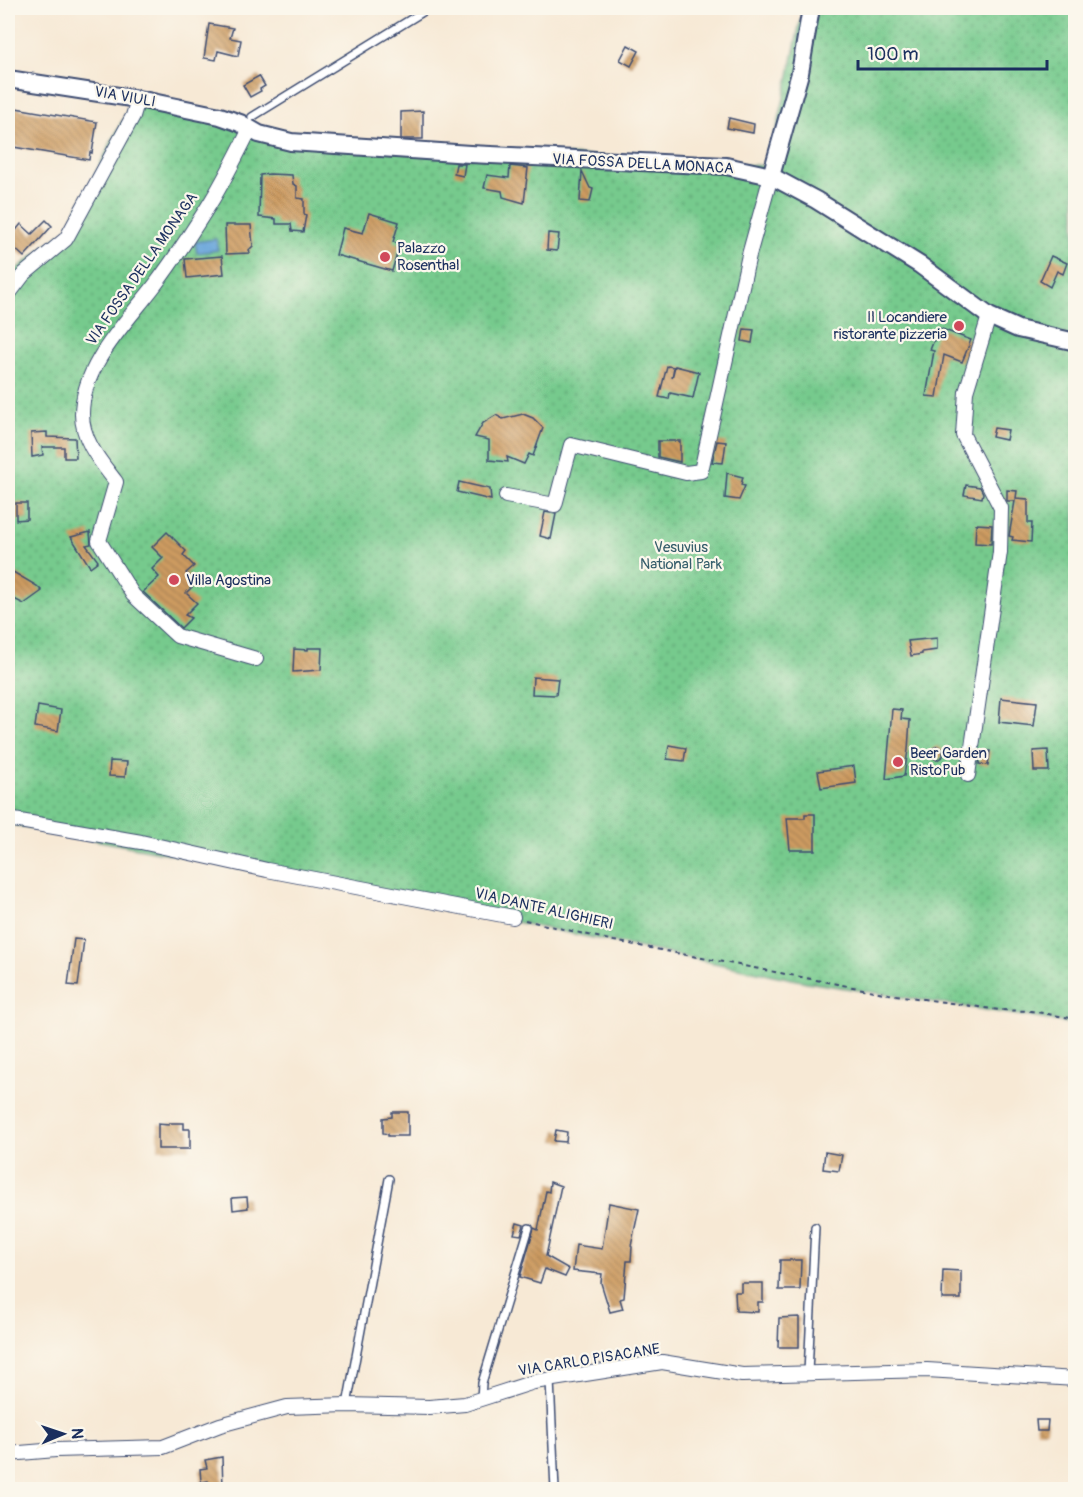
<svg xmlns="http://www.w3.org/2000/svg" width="1083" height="1497" font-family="Pangolin,sans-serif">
<defs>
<pattern id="grass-dots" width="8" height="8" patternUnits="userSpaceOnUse" patternTransform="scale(1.5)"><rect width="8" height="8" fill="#76ca8d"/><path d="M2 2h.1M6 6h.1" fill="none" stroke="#60a476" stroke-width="1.8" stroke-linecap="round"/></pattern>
<pattern id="water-ripples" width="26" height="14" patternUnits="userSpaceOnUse" patternTransform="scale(1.5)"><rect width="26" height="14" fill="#69a6da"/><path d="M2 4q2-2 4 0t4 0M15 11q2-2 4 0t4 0" fill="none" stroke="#5688b4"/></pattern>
<pattern id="building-back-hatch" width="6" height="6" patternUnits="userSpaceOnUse" patternTransform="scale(1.5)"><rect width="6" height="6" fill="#cd9b60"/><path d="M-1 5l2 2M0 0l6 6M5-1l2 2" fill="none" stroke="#a67f52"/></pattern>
</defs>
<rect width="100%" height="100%" fill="#fbf7ec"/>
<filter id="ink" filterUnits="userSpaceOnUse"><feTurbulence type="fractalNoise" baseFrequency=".0167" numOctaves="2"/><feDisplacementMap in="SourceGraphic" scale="12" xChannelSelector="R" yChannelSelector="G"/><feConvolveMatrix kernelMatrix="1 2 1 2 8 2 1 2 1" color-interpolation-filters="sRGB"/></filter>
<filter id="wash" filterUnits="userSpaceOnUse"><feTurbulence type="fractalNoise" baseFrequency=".008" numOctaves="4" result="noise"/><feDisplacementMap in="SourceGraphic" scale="24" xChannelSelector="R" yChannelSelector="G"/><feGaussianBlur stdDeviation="1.35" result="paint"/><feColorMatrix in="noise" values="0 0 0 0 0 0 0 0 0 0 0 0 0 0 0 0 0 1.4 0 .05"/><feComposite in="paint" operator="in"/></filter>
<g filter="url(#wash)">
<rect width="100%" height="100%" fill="#f7e9d5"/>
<path fill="url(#grass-dots)" stroke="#487c76" stroke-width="1.5" d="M803,8H1075V1024L807,982L501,919L176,855L8,824V276L66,230L135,96L265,133L436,148L768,166L786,90Z"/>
<path fill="url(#water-ripples)" stroke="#426a9c" stroke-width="1.5" d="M216,239L218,250L197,253L195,242Z"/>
<g id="blocks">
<g fill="url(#building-back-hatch)">
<path d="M209,24L233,28L230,38L241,40L238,56L218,51L216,60L204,58Z"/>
<path d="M628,45L639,51L631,66L620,60Z"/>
<path d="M259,76L265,86L260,89L261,91L250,97L243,85Z"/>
<path d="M10,107L97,122L92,153L90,152L89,160L8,146Z"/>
<path d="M423,111V139H401V112Z"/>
<path d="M729,118L754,124L753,133L727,128Z"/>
<path d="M456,164H465L463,176L454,174Z"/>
<path d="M510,166L528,168L524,203L503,197L502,191L484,188L487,175L509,178Z"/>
<path d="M582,171L590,188L593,189L590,202L580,201Z"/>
<path d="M270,174L292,175L293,184L297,186V198L304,199V214L306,215L303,232L292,231L291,224H276V219L259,217L260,175Z"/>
<path d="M369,213L399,222L393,242L400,244L392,271L336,255L343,228L363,233Z"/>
<path d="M46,220L52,226L24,257L8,242V240L21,224L32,234Z"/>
<path d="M225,225H251L253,246L249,250L250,253L226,254Z"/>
<path d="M548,233L559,234L557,251L547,250Z"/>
<path d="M222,256L224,274L187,278L185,259Z"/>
<path d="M1051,256L1067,263L1063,274L1057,271L1050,287L1040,281Z"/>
<path d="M939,328L971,340L962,362L944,355L937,397L926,396L934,351L930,350Z"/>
<path d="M744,329L754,330L752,343L742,341Z"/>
<path d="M667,366L674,367L672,378L675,366L699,372L693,398L670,393L669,399L659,397Z"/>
<path d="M523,414L533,418L543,428L533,456L529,454L524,464L507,457L508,462L489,460V440L475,437L483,423L496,415L503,419Z"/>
<path d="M994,428L1008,430L1006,440L992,437Z"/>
<path d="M47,432V437L75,438L76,458H64V447H42L43,455L32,457L31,433Z"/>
<path d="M658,441H680V462L658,457Z"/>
<path d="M717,441L726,442L723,463L712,462Z"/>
<path d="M727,473L743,477L741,485L745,486L739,500L725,498Z"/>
<path d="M459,482L490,489L491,500L457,492Z"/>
<path d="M966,485L980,487L983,493L982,498L964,495Z"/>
<path d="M1007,490L1017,491L1016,498L1028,499V523H1032L1031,542L1012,540L1013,537L1009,536L1015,501H1007Z"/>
<path d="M16,503H27V519L16,520Z"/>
<path d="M545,512L556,514L551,539L540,536Z"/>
<path d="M976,524L992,525L991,544L975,543Z"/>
<path d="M90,532L91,544L86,545L98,561L90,567L71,537Z"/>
<path d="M167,532L186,551L183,555L194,566L186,573L196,583L186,593L197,603L185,615L191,618L181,628L143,592L159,577L152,569L163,558L152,547Z"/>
<path d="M8,569L37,586L42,591L24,604L8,596Z"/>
<path d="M937,638V650L922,652V654L911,656L908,641Z"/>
<path d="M308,648H322L321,670L293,672L294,649L308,650Z"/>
<path d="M533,677L558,679L556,695L532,694Z"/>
<path d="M1001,698L1037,702L1034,726L999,722Z"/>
<path d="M38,706L61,710L58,731L35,727Z"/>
<path d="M892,709L902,710L901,719L910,720L908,750L904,776L886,779Z"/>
<path d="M669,745L686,748L684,761L667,759Z"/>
<path d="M937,746L943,750V756L937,760L931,756V750Z"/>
<path d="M1048,750L1049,771H1034L1033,751Z"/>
<path d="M981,751H990L988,765L979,764Z"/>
<path d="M110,761L127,762L125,777L109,776Z"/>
<path d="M854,766L856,783L821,788L818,771Z"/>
<path d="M805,814H815V850H790L787,818H805Z"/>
<path d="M74,939L84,940L78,986L68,985Z"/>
<path d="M392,1112H408V1136H388V1134L383,1133V1118L392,1117Z"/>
<path d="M169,1123H184V1129H190V1149H158V1124L169,1125Z"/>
<path d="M556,1130L567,1132L566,1142L554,1141Z"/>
<path d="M825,1152L842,1155L839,1171L823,1169Z"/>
<path d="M550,1182L561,1186L546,1256L569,1269L565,1277L545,1269L540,1283L520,1277L534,1228L538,1230L546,1191L549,1192Z"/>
<path d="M247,1197L248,1208L233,1210L232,1198Z"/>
<path d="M609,1203L639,1209L631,1246L632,1247L631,1261H627L624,1298L620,1299L623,1309L610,1312L601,1283L602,1274L573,1271L576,1245L602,1249Z"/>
<path d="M517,1223L524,1225L521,1235L514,1234Z"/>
<path d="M780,1260H801L800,1290H779Z"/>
<path d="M943,1270L961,1271V1299H942Z"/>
<path d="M741,1283H763V1302H758V1312L736,1311L735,1292H741Z"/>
<path d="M799,1317V1347H778L779,1318Z"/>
<path d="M1036,1420H1048L1047,1431H1037Z"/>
<path d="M222,1457L223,1487L209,1489L208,1481L201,1482L200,1469L207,1468L205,1460Z"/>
</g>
</g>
</g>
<g filter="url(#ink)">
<use href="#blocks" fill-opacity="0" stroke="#3c4b70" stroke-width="1.5"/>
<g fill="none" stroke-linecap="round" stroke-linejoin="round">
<defs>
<g id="service">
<path d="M252,117L429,8"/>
<path d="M808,1373L815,1227"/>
<path d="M550,1380L555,1490"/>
<path d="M481,1399L482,1383L529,1228"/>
<path d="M347,1405L389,1179"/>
</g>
<g id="minor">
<path d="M250,129C237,155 224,181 209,205C192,232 174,260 155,285C127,322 82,365 82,414C82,441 101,462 116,482L99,541L133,595L177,636L256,659"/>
<path d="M8,295L24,274L66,239L133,116L138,99"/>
<path d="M506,496L555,505L571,445L686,473L701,471L749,255L771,176"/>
<path d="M968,775L1000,552L1001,508L963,435L966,392L989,316"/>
<path d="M8,819L141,842L267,870L513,917"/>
<path d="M8,1454L56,1450L163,1447L220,1425L287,1407L347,1405L429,1407L465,1404L534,1382L662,1362L742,1375L927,1370L1076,1379"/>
</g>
<g id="tertiary">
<path d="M8,79L138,99L220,116L240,123L259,134L291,142L470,154L726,166L771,176L816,200L920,265L989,316L1018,329L1076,342"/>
<path d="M771,176L800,73L811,8"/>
</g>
</defs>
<use href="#service" stroke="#3c4b70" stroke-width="10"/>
<use href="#minor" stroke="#3c4b70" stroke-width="16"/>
<use href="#tertiary" stroke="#3c4b70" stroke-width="20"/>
<path stroke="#3c4b70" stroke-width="2" stroke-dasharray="4.5 4.5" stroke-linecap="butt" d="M525,920L614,941L889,994L999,1010L1031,1011L1076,1019"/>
<use href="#service" stroke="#fff" stroke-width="7"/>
<use href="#minor" stroke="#fff" stroke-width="14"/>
<use href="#tertiary" stroke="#fff" stroke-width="16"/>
</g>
</g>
<g fill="#d1495b" stroke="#fbf7ec" stroke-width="2">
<circle cx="385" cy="257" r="6"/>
<circle cx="959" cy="326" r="6"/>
<circle cx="174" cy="580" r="6"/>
<circle cx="898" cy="762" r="6"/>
</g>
<g text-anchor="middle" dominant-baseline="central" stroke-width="4.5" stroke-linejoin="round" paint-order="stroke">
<g font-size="15" fill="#1b2f5e" stroke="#fbf7ec">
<text transform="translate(125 97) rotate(10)">VIA VIULI</text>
<text transform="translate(643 164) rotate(3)">VIA FOSSA DELLA MONACA</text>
<text transform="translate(142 269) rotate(-55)">VIA FOSSA DELLA MONAGA</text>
<text transform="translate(544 909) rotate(13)">VIA DANTE ALIGHIERI</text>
<text transform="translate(589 1360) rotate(-9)">VIA CARLO PISACANE</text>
</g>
<g font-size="15" fill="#1b2f5e" stroke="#fbf7ec" text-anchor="start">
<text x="397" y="248">Palazzo<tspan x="397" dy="17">Rosenthal</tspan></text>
<text x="947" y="317" text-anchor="end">Il Locandiere<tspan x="947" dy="17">ristorante pizzeria</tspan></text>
<text x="186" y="580">Villa Agostina</text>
<text x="910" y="753">Beer Garden<tspan x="910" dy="17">RistoPub</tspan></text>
</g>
<g font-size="15" fill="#365e6c" stroke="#fbf7ec">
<text x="681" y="547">Vesuvius<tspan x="681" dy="17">National Park</tspan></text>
</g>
</g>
<rect width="1083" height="1497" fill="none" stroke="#fbf7ec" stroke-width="30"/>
<g transform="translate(63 1434) rotate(88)" stroke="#fbf7ec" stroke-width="4.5" paint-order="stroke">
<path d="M0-4.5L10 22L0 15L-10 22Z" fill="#1b2f5e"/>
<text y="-9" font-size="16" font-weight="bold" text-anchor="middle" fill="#1b2f5e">N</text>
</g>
<path d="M858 60v9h189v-9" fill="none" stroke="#1b2f5e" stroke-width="3"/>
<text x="867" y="60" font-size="18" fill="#1b2f5e" stroke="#fbf7ec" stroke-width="4.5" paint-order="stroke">100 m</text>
</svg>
